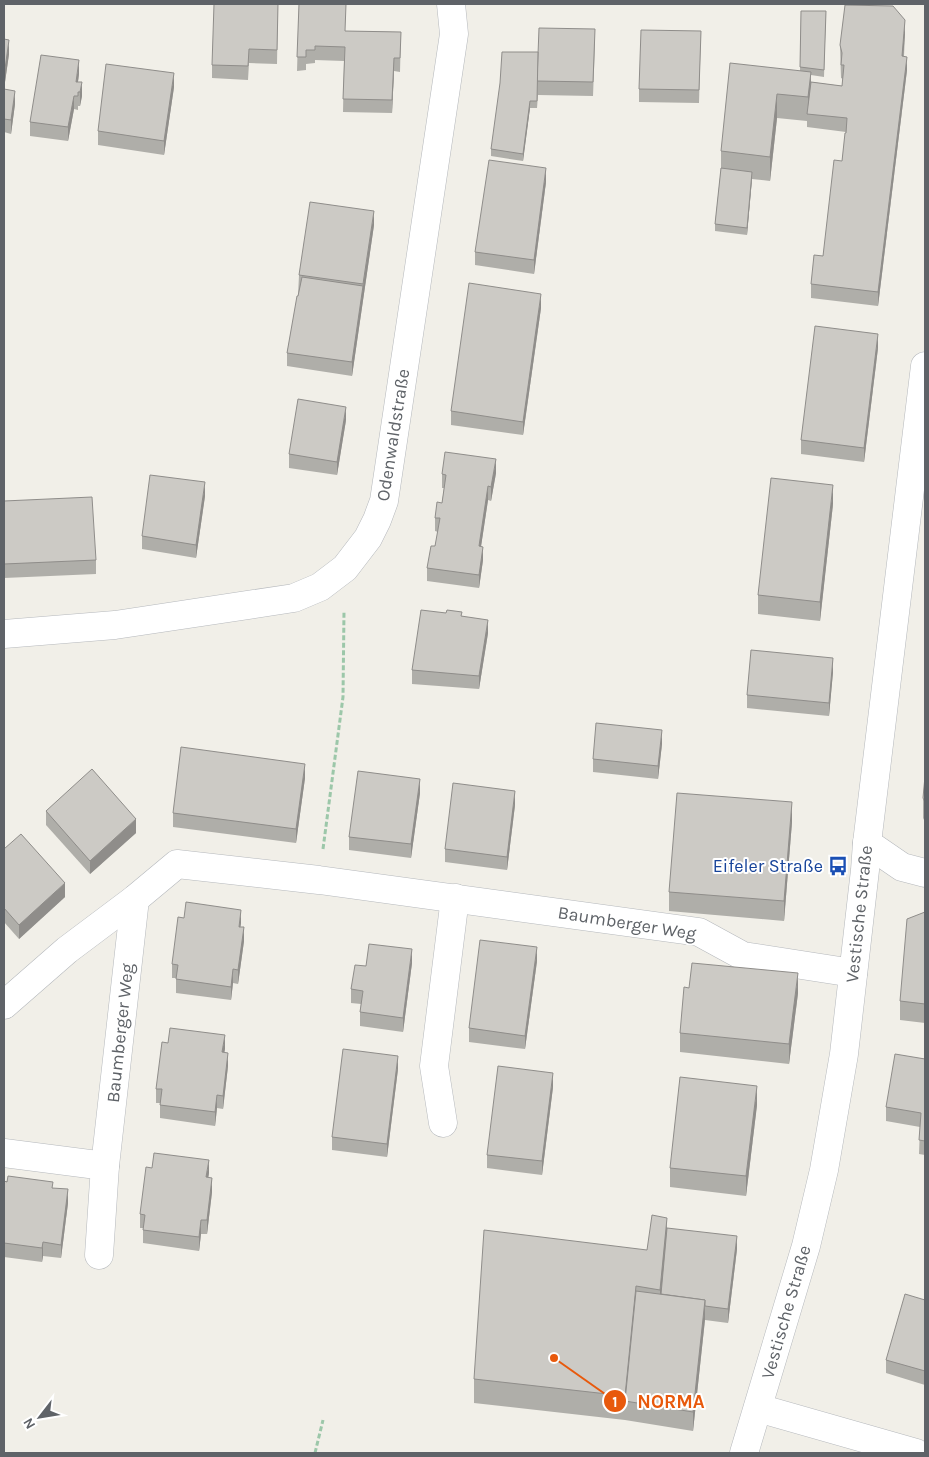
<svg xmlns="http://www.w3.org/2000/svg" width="929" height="1457" font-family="Karla,sans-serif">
<rect width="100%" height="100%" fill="#f1efe8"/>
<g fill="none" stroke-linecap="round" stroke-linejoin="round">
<defs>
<g id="minor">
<path d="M4,634L115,625L294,598L320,587L345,568L368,538L377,520L384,501L454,34L451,4"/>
<path d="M867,843L902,867L925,873"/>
<path d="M4,1005L67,950L135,899L177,864L319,880L699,932L743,956L853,973"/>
<path d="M443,1123L434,1066L455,898"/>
<path d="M4,1153L105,1166L135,899"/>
<path d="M99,1255L105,1166"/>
<path d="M758,1408L916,1453"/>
</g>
<path id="tertiary" d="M744,1453L806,1246L824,1170L844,1054L865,870L867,843L925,366"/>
</defs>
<use href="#minor" stroke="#b5b8bc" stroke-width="29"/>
<use href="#tertiary" stroke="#b5b8bc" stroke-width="29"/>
<g stroke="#9cc7a9" stroke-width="3" stroke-dasharray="5 2.5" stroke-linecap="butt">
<path d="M323,849L343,697L344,611"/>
<path d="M315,1453L323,1420"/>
</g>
<use href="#minor" stroke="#fff" stroke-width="28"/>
<use href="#tertiary" stroke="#fff" stroke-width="28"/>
</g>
<g fill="#afaea9">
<path d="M278,4L277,64L249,63L248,80L212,78V65Z"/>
<path d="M299,4L345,31L401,32L400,72L394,71L392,113L343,112L344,61L315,60V63L306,64V70L297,71Z"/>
<path d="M801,11H826L824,77L811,75V82L842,86L843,79L841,78L840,45L905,34L904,56L907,70L878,306L811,298V284L823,256L842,161L846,132L807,127V121L777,118L770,181L752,179L747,235L715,231V224L721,168V151L800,71Z"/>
<path d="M701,31L699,103L639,102V89Z"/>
<path d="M4,39L9,54L4,89L15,104L11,134L4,132Z"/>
<path d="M595,43L593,96L538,95L537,108H530L523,161L491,156V149L538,52Z"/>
<path d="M79,74L78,82L82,96L80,106H78V110L74,109L68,141L30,136V122Z"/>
<path d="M174,87L164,155L98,145V131Z"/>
<path d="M546,182L534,274L475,265V252Z"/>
<path d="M374,225L352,376L287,366V353L298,296L299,275Z"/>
<path d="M541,308L523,435L451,425V411Z"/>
<path d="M878,348L864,462L801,454V440Z"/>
<path d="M346,420L337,475L289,468V454Z"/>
<path d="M496,473L491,501L488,500L481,546L483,560L479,588L427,581V568L435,546L438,532L435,531V518L442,503L444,488H442V474Z"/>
<path d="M205,496L196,558L142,549V536Z"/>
<path d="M4,501L96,560V574L4,578Z"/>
<path d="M833,504L820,621L758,614V595Z"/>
<path d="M462,616L488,633L479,689L412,684V670Z"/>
<path d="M833,672L829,716L747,708V695Z"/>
<path d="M662,744L658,779L593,772V759Z"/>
<path d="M925,776V822L923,818V798Z"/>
<path d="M305,778L296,843L173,827V813Z"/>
<path d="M420,793L411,858L349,850V837Z"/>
<path d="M515,805L507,870L445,862V849Z"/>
<path d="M46,811L136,833L90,874L46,825Z"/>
<path d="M792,822L784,921L669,911V892Z"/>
<path d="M4,849L65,897L19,939L4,922Z"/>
<path d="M925,912V1023L900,1020V1001Z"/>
<path d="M241,923L240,927L244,941L238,984L233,983L231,1000L176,993V978H172V964Z"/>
<path d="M537,961L525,1049L469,1042V1028Z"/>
<path d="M412,963L403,1032L360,1026V1012L361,1004L351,1003V989L366,966Z"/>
<path d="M689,988L798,993L789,1064L680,1052V1033Z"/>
<path d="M225,1049L224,1052L228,1066L223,1109L217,1108L215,1126L160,1118V1103H156V1089Z"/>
<path d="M925,1059V1155L919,1154L920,1127L886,1121V1107Z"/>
<path d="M398,1069L387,1157L332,1150V1137Z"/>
<path d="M553,1087L542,1175L487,1168V1155Z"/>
<path d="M757,1105L746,1196L670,1187V1168Z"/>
<path d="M209,1173L208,1178L212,1192L207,1234H201L199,1251L143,1243V1228H140V1214Z"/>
<path d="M4,1181L53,1188L68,1203L61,1258L43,1256L42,1262L4,1257Z"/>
<path d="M667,1228L737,1249L728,1323L705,1320L693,1431L625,1420L474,1403V1379L647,1250Z"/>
<path d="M925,1300V1385L886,1373V1360Z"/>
</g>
<g fill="#8f8d8a">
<path d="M905,20V34L902,70V56Z"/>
<path d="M9,40V54L4,89V76Z"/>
<path d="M907,57V70L878,306V292Z"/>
<path d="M394,58V71L392,113V100Z"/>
<path d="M79,60V74L76,95V82Z"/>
<path d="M811,72V96L808,114V97Z"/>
<path d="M174,73V87L164,155V141Z"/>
<path d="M82,82V96L80,106V92Z"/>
<path d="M15,91V104L11,134V120Z"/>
<path d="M777,94V118L770,181V157Z"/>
<path d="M74,96V109L68,141V127Z"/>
<path d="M530,101V108L523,161V154Z"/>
<path d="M546,168V182L534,274V260Z"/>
<path d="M752,172V179L747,235V228Z"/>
<path d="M374,211V225L352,376V362Z"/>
<path d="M541,294V308L523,435V422Z"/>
<path d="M878,334V348L864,462V448Z"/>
<path d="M346,407V420L337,475V462Z"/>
<path d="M496,459V473L491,501V487Z"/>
<path d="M205,482V496L196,558V545Z"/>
<path d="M833,485V504L820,621V602Z"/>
<path d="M488,486V500L479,560V546Z"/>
<path d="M483,547V560L479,588V575Z"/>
<path d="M488,620V633L479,689V676Z"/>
<path d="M833,658V672L829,716V703Z"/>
<path d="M662,730V744L658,779V766Z"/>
<path d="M305,764V778L296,843V829Z"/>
<path d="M420,779V793L411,858V844Z"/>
<path d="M515,791V805L507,870V857Z"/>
<path d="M792,802V822L784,921V901Z"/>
<path d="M136,819V833L90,874V861Z"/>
<path d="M65,883V897L19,939V925Z"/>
<path d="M241,910V923L239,940V927Z"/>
<path d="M244,927V941L238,984V970Z"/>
<path d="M537,947V961L525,1049V1036Z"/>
<path d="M412,949V963L403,1032V1018Z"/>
<path d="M233,969V983L231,1000V987Z"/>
<path d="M798,973V993L789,1064V1044Z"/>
<path d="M225,1035V1049L222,1066V1052Z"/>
<path d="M228,1053V1066L223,1109V1096Z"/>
<path d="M398,1056V1069L387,1157V1144Z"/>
<path d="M553,1073V1087L542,1175V1161Z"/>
<path d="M757,1086V1105L746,1196V1176Z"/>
<path d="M217,1095V1108L215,1126V1112Z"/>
<path d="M209,1160V1173L206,1191V1177Z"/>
<path d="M212,1178V1192L207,1234V1220Z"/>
<path d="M68,1189V1203L61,1258V1245Z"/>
<path d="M667,1218V1242L660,1314V1290Z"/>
<path d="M201,1220V1234L199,1251V1237Z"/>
<path d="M737,1236V1249L728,1323V1309Z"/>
<path d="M43,1242V1256L42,1262V1248Z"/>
<path d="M705,1300V1319L693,1431V1412Z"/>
</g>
<g fill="#cccac5" stroke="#8f8d8a">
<path d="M214,4H278L277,50L249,49L248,66L212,65Z"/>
<path d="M299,4H346L345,31L401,32L400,58H394L392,100L343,99L345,47L315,46V50H306V57H297Z"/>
<path d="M845,5L893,6L905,20L902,56L907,57L878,292L811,284L814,255L823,256L834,160L842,161L845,133H846L847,118L807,114L811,82L842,86L844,65H841L842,53L840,45Z"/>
<path d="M801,11H826L824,70L800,67Z"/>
<path d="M539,28L595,29L593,82L537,81Z"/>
<path d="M641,30L701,31L699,90L639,89Z"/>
<path d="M4,39L9,40L4,76Z"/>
<path d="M502,52H538L537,101H530L523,154L491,149L500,83Z"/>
<path d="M41,55L79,60L76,82H82L80,92H78V96H74L68,127L30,122Z"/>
<path d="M730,63L811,72L808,97L777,94L770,157L721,151Z"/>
<path d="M106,64L174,73L164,141L98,131Z"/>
<path d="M4,89L15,91L11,120L4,119Z"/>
<path d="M489,160L546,168L534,260L475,252Z"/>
<path d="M721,168L752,172L747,228L715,224Z"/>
<path d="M310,202L374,211L363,284L299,275Z"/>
<path d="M302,277L363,286L352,362L287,353L297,296H298Z"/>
<path d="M469,283L541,294L523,422L451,411Z"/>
<path d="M815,326L878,334L864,448L801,440Z"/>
<path d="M298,399L346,407L337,462L289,454Z"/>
<path d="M445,452L496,459L491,487L488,486L479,546L483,547L479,575L427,568L431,546H435L440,518H435L437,502L442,503L446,475L442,474Z"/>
<path d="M150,475L205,482L196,545L142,536Z"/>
<path d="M771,478L833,485L820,602L758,595Z"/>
<path d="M92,497L96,560L4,564V501Z"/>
<path d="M421,610L446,613L447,610L462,612L461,616L488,620L479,676L412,670Z"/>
<path d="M751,650L833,658L829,703L747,695Z"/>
<path d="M596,723L662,730L658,766L593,759Z"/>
<path d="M181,747L305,764L296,829L173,813Z"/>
<path d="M92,769L136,819L90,861L46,811Z"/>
<path d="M358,771L420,779L411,844L349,837Z"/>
<path d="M925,776V802L923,798Z"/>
<path d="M453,783L515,791L507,857L445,849Z"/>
<path d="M677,793L792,802L784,901L669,892Z"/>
<path d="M21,834L65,883L19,925L4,908V849Z"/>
<path d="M186,902L241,910L239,927H244L238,970L233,969L231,987L176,979L178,965L172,964L178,917L184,918Z"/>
<path d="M925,912V1004L900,1001L907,919Z"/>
<path d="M480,940L537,947L525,1036L469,1028Z"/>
<path d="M369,944L412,949L403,1018L360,1012L363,991L351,989L355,965L366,966Z"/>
<path d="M692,963L798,973L789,1044L680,1033L684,987L689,988Z"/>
<path d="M170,1028L225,1035L222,1052L228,1053L223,1096L217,1095L215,1112L160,1105L162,1089H156L162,1042L168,1043Z"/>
<path d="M343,1049L398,1056L387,1144L332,1137Z"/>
<path d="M895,1054L925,1059V1141L919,1140L921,1113L886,1107Z"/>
<path d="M498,1066L553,1073L542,1161L487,1155Z"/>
<path d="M680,1077L757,1086L746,1176L670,1168Z"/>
<path d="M154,1153L209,1160L206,1177L212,1178L207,1220H201L199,1237L143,1230L145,1215L140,1214L146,1167L152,1168Z"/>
<path d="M8,1176L53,1182L52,1188L68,1189L61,1245L43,1242L42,1248L4,1243V1181L7,1182Z"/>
<path d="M652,1215L667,1218L660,1290L636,1286L625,1396L474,1379L484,1230L647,1250Z"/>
<path d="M667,1228L737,1236L728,1309L705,1306V1300L661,1294Z"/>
<path d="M636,1291L705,1300L693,1412L625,1401Z"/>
<path d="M905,1294L925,1300V1371L886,1360Z"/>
</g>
<defs>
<symbol id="bus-bare" viewBox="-9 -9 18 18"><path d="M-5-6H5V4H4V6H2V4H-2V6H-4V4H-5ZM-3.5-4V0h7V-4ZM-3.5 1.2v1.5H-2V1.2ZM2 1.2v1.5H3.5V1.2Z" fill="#1a4fb4" stroke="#fff" stroke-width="2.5" paint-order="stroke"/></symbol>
</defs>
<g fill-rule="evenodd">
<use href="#bus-bare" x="824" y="852" width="28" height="28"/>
</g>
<g text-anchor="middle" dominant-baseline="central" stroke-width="4" stroke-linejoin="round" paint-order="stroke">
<g font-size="18" fill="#5f6368" stroke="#fff">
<text transform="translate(393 435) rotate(-81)">Odenwaldstraße</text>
<text transform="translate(859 914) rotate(-84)">Vestische Straße</text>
<text transform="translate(627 923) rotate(9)">Baumberger Weg</text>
<text transform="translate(120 1033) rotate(-84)">Baumberger Weg</text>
<text transform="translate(786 1312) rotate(-74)">Vestische Straße</text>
</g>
<g font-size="18" fill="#164399" stroke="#fff" text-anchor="end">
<text x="823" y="866">Eifeler Straße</text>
</g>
</g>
<path fill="none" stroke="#e8590c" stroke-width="2" d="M554 1358L615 1401"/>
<g fill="#e8590c" stroke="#fff" stroke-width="2">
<circle cx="554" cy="1358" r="5"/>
<circle cx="615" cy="1401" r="12"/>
</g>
<g font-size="15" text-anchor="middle" font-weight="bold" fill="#fff">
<text x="615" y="1407">1</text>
</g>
<g font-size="19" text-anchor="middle" font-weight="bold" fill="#e8590c" stroke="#fff" stroke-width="4" stroke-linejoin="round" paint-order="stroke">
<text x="671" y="1408">NORMA</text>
</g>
<rect width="929" height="1457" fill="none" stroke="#5f6368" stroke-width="10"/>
<g transform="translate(40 1417) rotate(239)" stroke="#ffffff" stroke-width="4" paint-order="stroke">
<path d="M0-4L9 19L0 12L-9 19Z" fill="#5f6368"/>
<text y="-8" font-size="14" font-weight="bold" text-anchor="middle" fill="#5f6368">N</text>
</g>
</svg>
